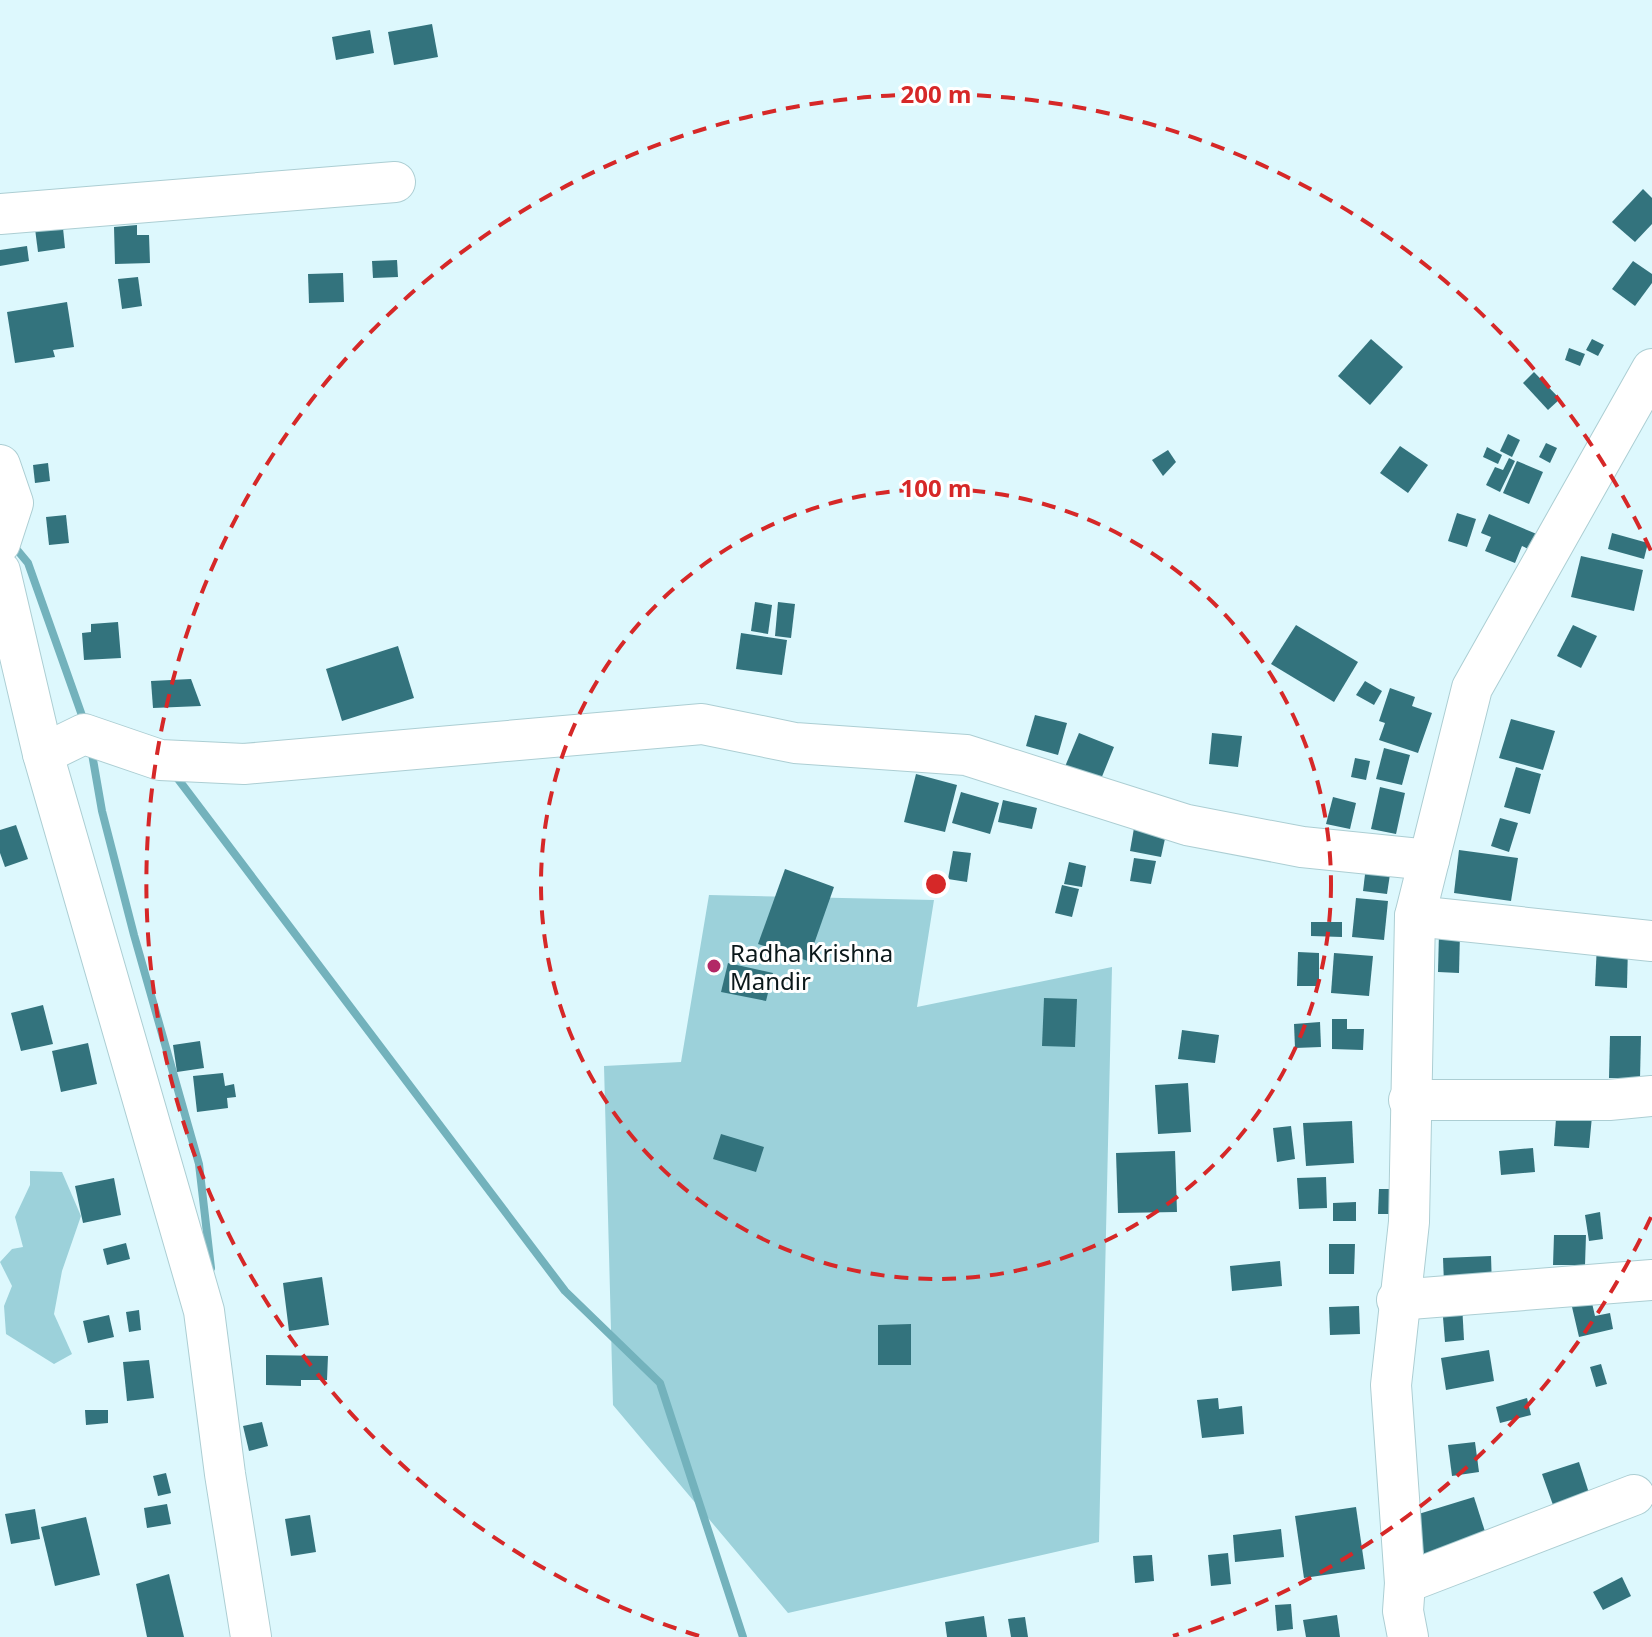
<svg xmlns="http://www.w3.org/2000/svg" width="1652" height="1637" font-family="'Noto Sans',sans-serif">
<rect width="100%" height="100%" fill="#ddf8fd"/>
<g fill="#9cd1da">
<path d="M709,895L934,900L917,1007L1112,967L1099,1542L788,1613L613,1405L604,1066L681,1062Z"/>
<path d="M30,1171L62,1172L81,1216L62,1271L54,1314L72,1354L54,1364L6,1334L4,1306L12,1286L0,1262L12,1249L23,1247L15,1217L30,1185Z"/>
</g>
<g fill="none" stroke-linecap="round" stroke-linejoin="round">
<g stroke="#73b2bc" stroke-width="8">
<path d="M13,545L28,563L85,724"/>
<path d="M91,748L102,811L134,935L199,1164L211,1268"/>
<path d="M175,775L565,1291L660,1383L743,1637"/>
</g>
</g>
<g fill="#33737d">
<path d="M432,24L438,57L394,65L388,32Z"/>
<path d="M370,30L374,53L336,60L332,37Z"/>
<path d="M1643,189L1652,198V224L1635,242L1612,222Z"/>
<path d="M62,218L65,248L38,252L34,221Z"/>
<path d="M137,225V235H149L150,263L115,264L114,227Z"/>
<path d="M27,246L29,261L0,266V250Z"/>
<path d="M397,260L398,277L373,278L372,261Z"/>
<path d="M1633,261L1652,274V283L1635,306L1612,289Z"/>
<path d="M343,273L344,302L309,303L308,274Z"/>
<path d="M138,277L142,306L122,309L118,279Z"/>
<path d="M67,302L74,347L53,350L55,357L15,363L7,312Z"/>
<path d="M1371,339L1403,367L1370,405L1338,376Z"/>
<path d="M1592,339L1604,345L1598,356L1586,350Z"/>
<path d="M1569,348L1585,354L1580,366L1565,360Z"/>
<path d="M1534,372L1560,399L1548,410L1523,383Z"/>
<path d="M1508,434L1520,440L1512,457L1500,451Z"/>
<path d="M1546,443L1557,448L1550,463L1539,457Z"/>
<path d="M1400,446L1428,465L1408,493L1380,473Z"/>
<path d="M1487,447L1502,455L1498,464L1483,457Z"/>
<path d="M1168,450L1176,462L1163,476L1152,460Z"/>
<path d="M1509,458L1515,461L1500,492L1486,485L1495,467L1503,470Z"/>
<path d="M1517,461L1543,472L1529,504L1503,493Z"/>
<path d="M48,463L50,481L35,483L33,465Z"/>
<path d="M1457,513L1476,519L1467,547L1448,541Z"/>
<path d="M1489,514L1539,535L1533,551L1522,546L1515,563L1485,551L1491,537L1481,533Z"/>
<path d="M66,515L69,543L49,545L46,517Z"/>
<path d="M1612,533L1648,543L1644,559L1608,549Z"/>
<path d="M1581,556L1643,570L1634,611L1571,597Z"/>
<path d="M755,602L772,605L768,634L751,631Z"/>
<path d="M778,602L795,604L791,638L775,636Z"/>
<path d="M118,622L121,658L84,660L82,633L91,632V624Z"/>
<path d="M1296,625L1358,662L1334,702L1271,664Z"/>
<path d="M1573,625L1597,636L1581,668L1557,656Z"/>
<path d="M741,633L787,640L782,675L736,669Z"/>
<path d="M398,646L414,698L342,721L326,669Z"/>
<path d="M191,679L201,706L153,708L151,681Z"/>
<path d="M1365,681L1382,691L1374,705L1356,695Z"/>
<path d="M1390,688L1415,697L1412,706L1432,713L1418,753L1379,740L1385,723L1379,721Z"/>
<path d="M1035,715L1067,723L1058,755L1026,746Z"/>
<path d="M1511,719L1555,731L1543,770L1499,758Z"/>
<path d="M1079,733L1114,747L1099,784L1064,769Z"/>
<path d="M1212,733L1242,736L1238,767L1209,764Z"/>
<path d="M1384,748L1410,755L1402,785L1376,779Z"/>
<path d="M1355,758L1370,761L1366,780L1351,777Z"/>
<path d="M1516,767L1541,774L1530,814L1504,807Z"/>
<path d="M916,774L957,785L945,832L904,822Z"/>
<path d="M1380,787L1405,793L1396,834L1371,829Z"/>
<path d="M961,792L999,803L990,834L952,823Z"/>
<path d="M1333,797L1356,803L1350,829L1326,824Z"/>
<path d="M1003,800L1037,808L1032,829L998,822Z"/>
<path d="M1500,818L1518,823L1509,852L1491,846Z"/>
<path d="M16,825L28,859L5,867L0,853V830Z"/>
<path d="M1134,828L1166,834L1161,857L1130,851Z"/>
<path d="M1459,850L1518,858L1511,901L1454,893Z"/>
<path d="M953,851L971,853L967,882L948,879Z"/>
<path d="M1134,858L1156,861L1151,884L1130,881Z"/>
<path d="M1367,858L1392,861L1387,894L1363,891Z"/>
<path d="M1069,862L1086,866L1082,887L1064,884Z"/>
<path d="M785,869L834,887L808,961L758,944Z"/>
<path d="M1062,885L1079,889L1072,917L1055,913Z"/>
<path d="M1356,898L1388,901L1384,940L1352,937Z"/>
<path d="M1311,922H1342V937L1311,936Z"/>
<path d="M1439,933H1460L1459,973L1438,972Z"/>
<path d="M1597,944L1628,945L1627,988L1595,986Z"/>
<path d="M1298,952L1319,953V986H1297Z"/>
<path d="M1334,953L1373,956L1369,996L1331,993Z"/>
<path d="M728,963L773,973L766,1001L721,992Z"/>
<path d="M1044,998L1077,999L1075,1047L1042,1046Z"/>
<path d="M43,1005L53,1044L21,1051L11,1013Z"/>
<path d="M1332,1019H1347V1029H1364L1363,1050L1332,1049Z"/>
<path d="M1320,1022L1321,1047L1295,1048L1294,1024Z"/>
<path d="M1182,1030L1219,1035L1215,1063L1178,1059Z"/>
<path d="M1610,1036H1641L1640,1078H1609Z"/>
<path d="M200,1041L204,1068L177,1072L173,1045Z"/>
<path d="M88,1043L97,1084L61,1092L52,1051Z"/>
<path d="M223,1073L225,1086L234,1084L236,1097L227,1098L228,1108L197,1112L193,1076Z"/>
<path d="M1188,1083L1191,1132L1158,1134L1155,1085Z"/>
<path d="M1558,1092L1594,1095L1589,1148L1554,1146Z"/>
<path d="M1352,1121L1354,1163L1306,1166L1303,1123Z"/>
<path d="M1291,1126L1295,1159L1277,1162L1273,1128Z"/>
<path d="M721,1134L764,1147L756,1172L713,1159Z"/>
<path d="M1533,1148L1535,1172L1501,1175L1499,1151Z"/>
<path d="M1175,1151L1177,1212L1118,1213L1116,1153Z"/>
<path d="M1326,1177L1327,1208L1299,1209L1297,1178Z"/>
<path d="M114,1178L121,1215L83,1223L75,1186Z"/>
<path d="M1379,1189H1392L1391,1214H1378Z"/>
<path d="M1356,1202V1221H1333V1203Z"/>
<path d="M1600,1212L1603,1239L1589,1241L1585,1215Z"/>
<path d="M1554,1235H1586L1585,1265H1553Z"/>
<path d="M126,1243L130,1259L107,1265L103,1249Z"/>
<path d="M1329,1244H1355L1354,1274H1329Z"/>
<path d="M1491,1256L1492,1287L1444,1284L1443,1258Z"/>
<path d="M1280,1261L1282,1286L1232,1291L1230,1266Z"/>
<path d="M322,1277L329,1325L289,1331L283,1283Z"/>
<path d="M1592,1303L1595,1316L1610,1313L1613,1329L1579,1337L1572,1307Z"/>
<path d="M1462,1304L1464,1340L1445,1342L1442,1305Z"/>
<path d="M1359,1306L1360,1334L1330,1335L1329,1307Z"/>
<path d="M139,1310L141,1330L129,1332L126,1312Z"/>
<path d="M109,1315L114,1337L88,1343L83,1321Z"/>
<path d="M911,1324V1365H878V1325Z"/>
<path d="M1489,1350L1494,1381L1446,1390L1441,1358Z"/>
<path d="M266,1355L328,1356L327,1380H301V1386L266,1385Z"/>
<path d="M149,1360L154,1398L127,1401L123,1362Z"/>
<path d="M1601,1364L1607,1384L1596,1387L1590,1367Z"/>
<path d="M1218,1398L1219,1409L1242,1406L1244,1434L1202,1438L1197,1400Z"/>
<path d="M1527,1398L1531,1415L1500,1423L1496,1407Z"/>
<path d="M85,1410H108V1423L86,1425Z"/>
<path d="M262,1422L268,1446L249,1451L243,1426Z"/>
<path d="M1475,1442L1479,1472L1452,1476L1448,1445Z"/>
<path d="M1579,1462L1589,1493L1553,1505L1542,1474Z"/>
<path d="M166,1473L171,1493L158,1496L153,1476Z"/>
<path d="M1474,1497L1488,1541L1426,1559L1412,1516Z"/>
<path d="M167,1504L171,1524L147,1528L144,1508Z"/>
<path d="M1356,1507L1365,1569L1304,1578L1295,1516Z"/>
<path d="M35,1509L40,1539L11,1544L5,1514Z"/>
<path d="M310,1515L316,1552L291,1556L285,1519Z"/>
<path d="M86,1517L100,1575L55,1586L41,1527Z"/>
<path d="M1281,1529L1284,1557L1235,1562L1233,1535Z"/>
<path d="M1228,1553L1231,1584L1211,1586L1208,1555Z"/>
<path d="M1152,1555L1154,1581L1135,1583L1133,1556Z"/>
<path d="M169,1574L184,1637H147L136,1584Z"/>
<path d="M1622,1577L1631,1596L1603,1610L1593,1592Z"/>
<path d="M1291,1604L1293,1629L1277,1631L1275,1605Z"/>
<path d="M1337,1615L1340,1637H1306L1303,1620Z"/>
<path d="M984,1616L987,1637H947L945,1622Z"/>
<path d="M1025,1617L1028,1637H1011L1008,1619Z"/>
</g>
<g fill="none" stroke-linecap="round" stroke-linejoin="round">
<defs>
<g id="minor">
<path d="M0,214L395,182"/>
<path d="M0,465L13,503L0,543"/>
<path d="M0,571L43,754L204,1311L225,1474L251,1637"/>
<path d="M43,754L84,734L160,760L244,764L702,724L795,743L966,755L1187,825L1302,847L1429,860"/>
<path d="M1415,916L1652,941"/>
<path d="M1409,1100H1609L1652,1096"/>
<path d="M1397,1300L1652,1280"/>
<path d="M1405,1583L1634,1495"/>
<path d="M1408,1637L1403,1611L1405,1583L1391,1385L1409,1222L1415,916L1472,688L1652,369"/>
</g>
</defs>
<use href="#minor" stroke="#acced3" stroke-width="42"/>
<use href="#minor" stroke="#fff" stroke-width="40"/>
</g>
<g fill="none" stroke="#d62828" stroke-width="4" stroke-dasharray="14 10">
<circle cx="936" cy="884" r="395"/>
<path d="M1651 1217A789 789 0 0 1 1173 1636M699 1636A789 789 0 1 1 1651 551"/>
</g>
<circle fill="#b22866" stroke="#fff" stroke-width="3" cx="714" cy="966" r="8"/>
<g text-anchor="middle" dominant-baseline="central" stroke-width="6" stroke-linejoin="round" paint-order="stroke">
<g font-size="24" fill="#0b181a" stroke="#fff" text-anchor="start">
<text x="730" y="952">Radha Krishna<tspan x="730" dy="28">Mandir</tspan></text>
</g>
</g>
<circle cx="936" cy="884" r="12" fill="#d62828" stroke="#fff" stroke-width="4"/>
<g font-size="24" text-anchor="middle" font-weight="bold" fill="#d62828" stroke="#fff" stroke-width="6" stroke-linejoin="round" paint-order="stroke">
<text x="936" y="103">200 m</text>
<text x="936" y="497">100 m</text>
</g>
</svg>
